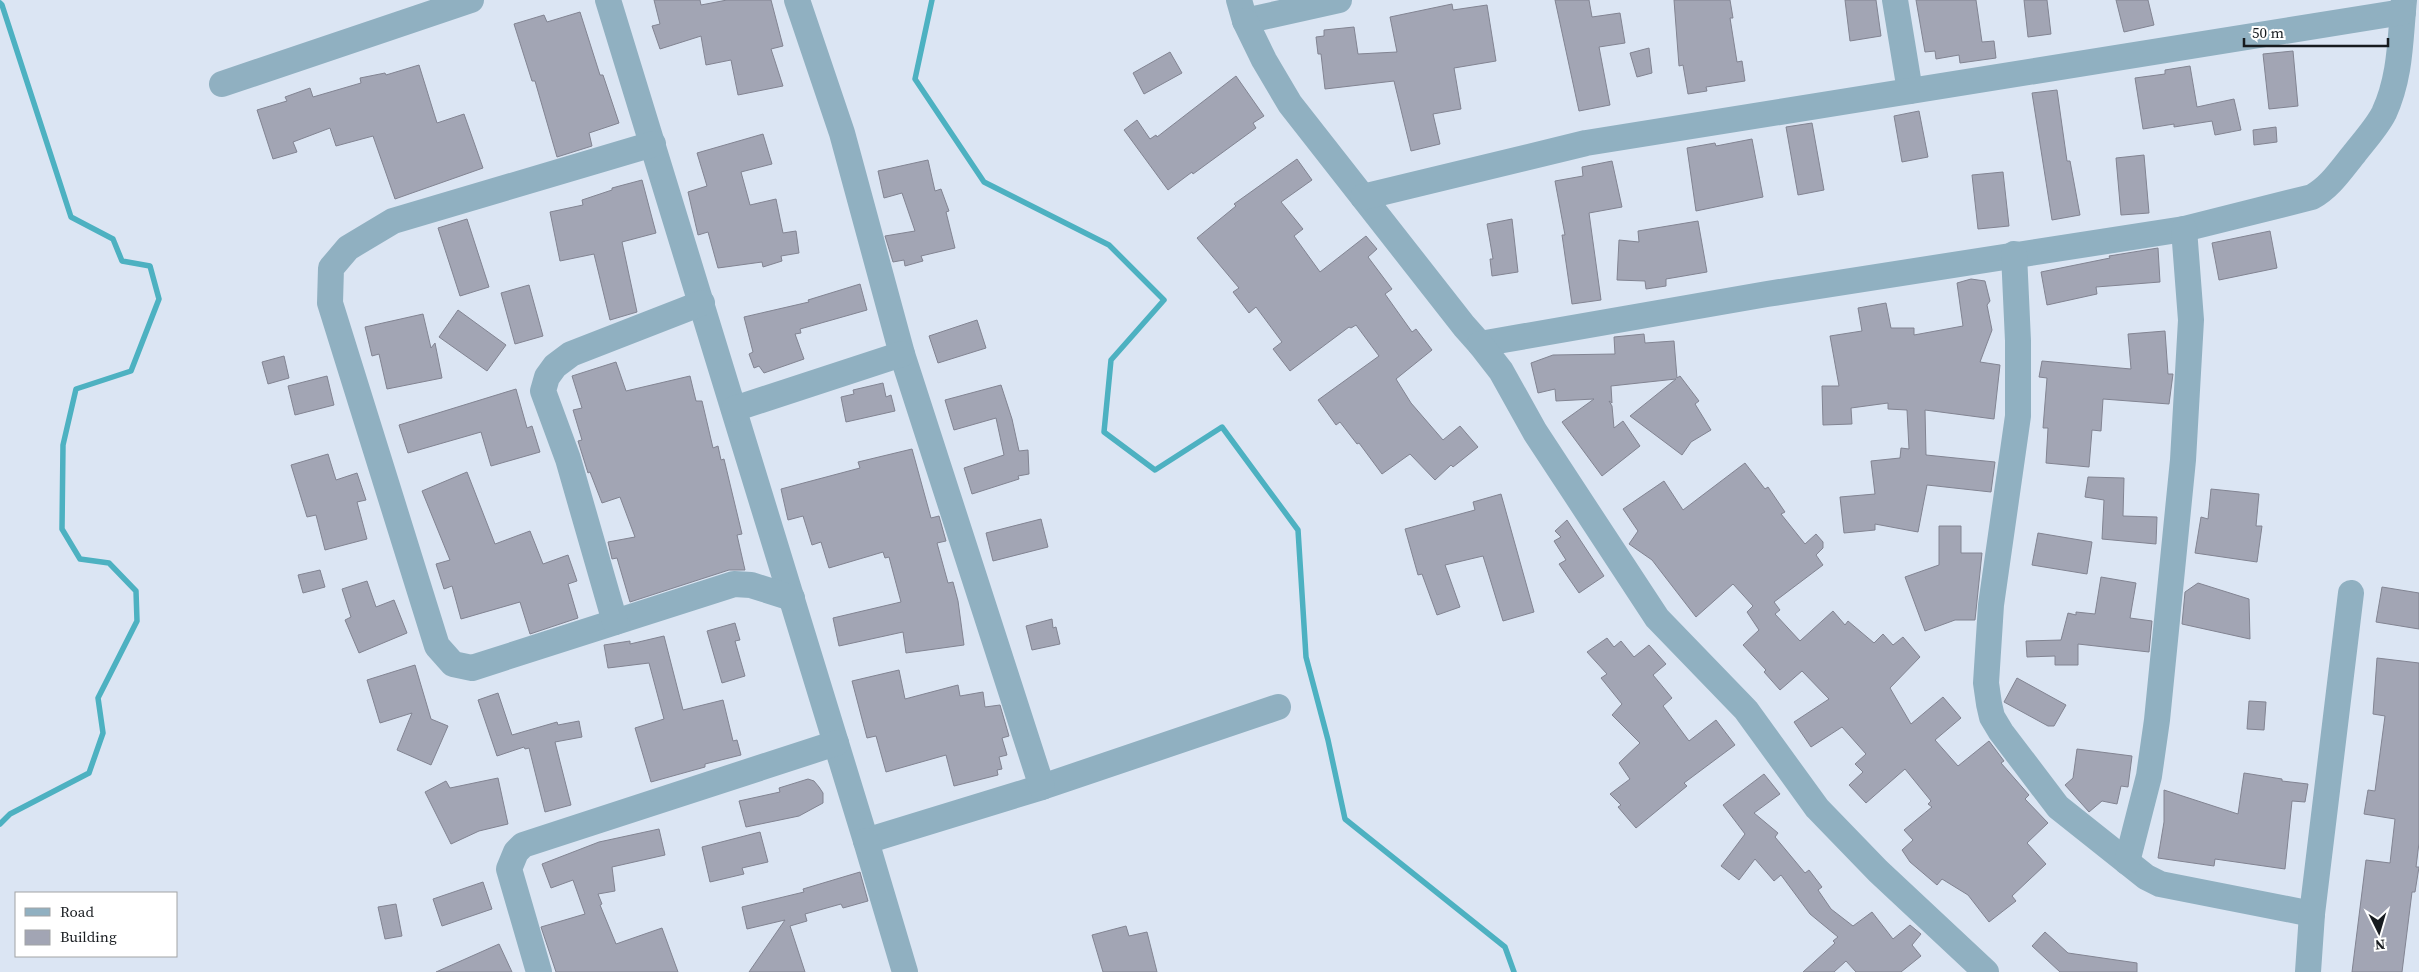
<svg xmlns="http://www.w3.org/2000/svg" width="2419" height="972" font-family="'Source Serif 4',serif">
<rect width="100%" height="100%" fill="#dbe5f3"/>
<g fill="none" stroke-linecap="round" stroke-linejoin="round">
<g stroke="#4db1c1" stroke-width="5.5">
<path d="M932,0L915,79L984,182L1109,245L1164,300L1111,360L1104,432L1155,470L1222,427L1298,530L1306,657L1328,740L1345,819L1505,947L1514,972"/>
<path d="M0,3L2,5L71,217L113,239L122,261L150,266L159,299L131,371L76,389L63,445L62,529L80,559L109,563L136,591L137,621L98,698L103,733L89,773L10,814L0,824"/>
</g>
</g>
<g fill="#a2a5b4" stroke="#828492">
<path d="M654,0H700L701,5L727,0H771L783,46L771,49L783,86L738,95L731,60L706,65L701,36L660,49L652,26L660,24Z"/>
<path d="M1555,0H1589L1592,17L1620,13L1625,43L1599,47L1610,105L1579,111Z"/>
<path d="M1674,0H1730L1733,18H1730L1737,62L1742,61L1745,81L1706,87L1707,91L1688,94L1683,65L1679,66Z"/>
<path d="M1845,0H1876L1881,36L1850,41Z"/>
<path d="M1916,0H1976L1982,42L1994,41L1996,58L1960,63L1959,55L1936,59L1935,51L1925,52Z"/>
<path d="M2024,0H2047L2051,34L2028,37Z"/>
<path d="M2116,0H2148L2154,25L2124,32Z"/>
<path d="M1452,4L1453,10L1487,5L1496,61L1454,68L1461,109L1433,114L1440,144L1411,151L1394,81L1325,89L1321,54H1318L1316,37L1324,36V30L1354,27L1358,54L1397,52L1390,17Z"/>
<path d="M580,12L600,75H603L619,123L589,133L592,146L557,157L535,81H532L514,24L544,15L547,22Z"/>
<path d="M1649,48L1652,73L1637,77L1630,53Z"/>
<path d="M2293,51L2298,106L2269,109L2263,54Z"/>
<path d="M1170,52L1182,73L1144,94L1133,73Z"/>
<path d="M419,65L437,123L464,114L483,168L395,199L373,136L336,146L330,128L293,142L297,152L273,159L257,110L287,101L285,97L310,88L313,97L361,83L360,78L385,73L386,75Z"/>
<path d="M2190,66L2197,107L2234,99L2241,130L2215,135L2212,121L2174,127V124L2143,129L2135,78L2165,74V70Z"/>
<path d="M1236,76L1264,116L1253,123L1256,128L1193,174L1192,172L1168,190L1124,130L1137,120L1150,139L1156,135L1157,137Z"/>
<path d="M2057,90L2067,161H2070L2080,215L2052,220L2032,93Z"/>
<path d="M1919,111L1928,157L1902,162L1894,116Z"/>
<path d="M1812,123L1824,190L1798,195L1786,127Z"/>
<path d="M2276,127L2277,142L2254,145L2253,130Z"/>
<path d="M763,134L772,164L741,172L750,205L776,199L783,233L796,231L799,253L781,256L782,261L763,267L762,262L718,268L708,232L698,235L688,192L707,186L697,153Z"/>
<path d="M1752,139L1763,197L1696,211L1687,148L1715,143L1716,146Z"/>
<path d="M2144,155L2149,213L2121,215L2116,158Z"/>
<path d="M1297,159L1312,180L1281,202L1303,229L1294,236L1320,272L1366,236L1377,249L1368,257L1392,289L1385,294L1412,332L1416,329L1432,350L1396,379L1411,403L1443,440L1460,426L1478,447L1453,467L1451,465L1435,480L1410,454L1382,474L1359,443L1357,444L1340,422L1336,425L1318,400L1379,356L1356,325L1351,328L1349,327L1290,371L1273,349L1282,342L1256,307L1249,313L1233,292L1239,288L1197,238L1236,206L1234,204Z"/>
<path d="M928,160L935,191L941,189L949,211L946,212L955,248L921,256L923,261L905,266L904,260L893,262L885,236L915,231L902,193L884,198L878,171Z"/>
<path d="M1612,161L1622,207L1589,213L1601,300L1572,304L1562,235H1565L1555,181L1583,176L1582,167Z"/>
<path d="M2003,172L2009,226L1978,229L1972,175Z"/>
<path d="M642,180L656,233L622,242L637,312L610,320L594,254L560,261L550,212L583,205L582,200L612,190V188Z"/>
<path d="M467,219L489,287L460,296L438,228Z"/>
<path d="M1512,219L1518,272L1492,276L1490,259H1493L1487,224Z"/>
<path d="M1698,221L1707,272L1666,279V286L1646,289L1645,281L1617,280L1619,240L1639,242L1638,231Z"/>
<path d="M2270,231L2277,268L2219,280L2212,243Z"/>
<path d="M2158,248L2160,282L2096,287L2097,294L2047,305L2041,272L2110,258L2109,256Z"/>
<path d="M1971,279L1985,281L1990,301L1987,305L1992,330L1980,362L2000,365L1994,419L1925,410L1926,455L1995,462L1991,492L1927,485L1918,532L1875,524V530L1844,533L1840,497L1875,494L1871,461L1900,458L1901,448L1909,449L1907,410L1888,409V403L1851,408L1852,424L1823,425L1822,386H1839L1830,336L1862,331L1858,308L1886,303L1891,328H1914V335L1963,326L1957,283Z"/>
<path d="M860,284L867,310L800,329L801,333L795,334L804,359L764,373L759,366L754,368L749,354L753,352L744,317L809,302L808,300Z"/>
<path d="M529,285L543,336L515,344L501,293Z"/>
<path d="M458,310L506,345L487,371L439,337Z"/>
<path d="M423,314L431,348L435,343L442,378L387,389L379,354L372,356L365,327Z"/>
<path d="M977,320L986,348L938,363L929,336Z"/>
<path d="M2165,331L2168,374H2173L2169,404L2103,399L2101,431L2092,430L2089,467L2046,463L2048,428H2043L2047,378L2039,377L2042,361L2131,369L2128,334Z"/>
<path d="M1644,334L1645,343L1674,341L1677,378L1680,376L1699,401L1695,404L1711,430L1691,442L1682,455L1630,416L1676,379L1611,386L1612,403L1609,401L1612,406L1614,428L1623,421L1640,446L1602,476L1562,422L1594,399L1556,401L1555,389L1538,393L1531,363L1553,355L1615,354L1614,337Z"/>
<path d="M284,356L289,378L268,384L262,362Z"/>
<path d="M616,362L626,391L690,376L696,401H702L713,448L718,446L721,460L724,459L742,534L737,535L745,570H729L630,602L617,558L612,559L608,542L635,537L620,497L602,503L590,472L588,473L578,441L582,440L573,410L582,408L572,376Z"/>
<path d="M327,376L334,405L295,415L288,386Z"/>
<path d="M883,383L886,397L891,395L895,411L846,422L841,397L854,394L853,390Z"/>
<path d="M1001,385L1012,419L1019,451L1028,450L1029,474L1018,476L1019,479L972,494L964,468L1004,455L996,418L954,430L945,400Z"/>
<path d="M516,389L527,428L532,426L540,452L491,466L481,432L408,453L399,425Z"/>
<path d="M912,449L931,518L939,516L946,541L937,543L948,583L953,582L958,601L964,645L906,653L903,632L839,646L833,618L901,602L889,557L885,558L883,552L829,568L821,542L812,545L803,516L788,520L781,489L860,468L858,462Z"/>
<path d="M328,454L336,480L357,473L366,500L357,502L367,539L325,550L316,515L307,517L291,465Z"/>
<path d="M1745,463L1765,489L1768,487L1785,512L1781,514L1805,544L1816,534L1823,542V548L1816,555L1823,565L1774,602L1780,610L1775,614L1800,641L1833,611L1845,625L1848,621L1874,643L1883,634L1893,645L1903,637L1920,657L1890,688L1911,724L1943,697L1961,718L1935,740L1958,766L1989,741L2004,761L2001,763L2029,795L2025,799L2048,823L2027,843L2046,864L2012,896L2016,901L1989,922L1968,895L1942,879L1937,885L1910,862L1902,850L1913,840L1904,830L1932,807L1928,804L1931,801L1905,769L1866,803L1849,785L1863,772L1855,764L1866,754L1842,727L1811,747L1794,722L1829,699L1802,671L1780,690L1764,672L1766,670L1743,645L1759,630L1747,612L1753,606L1733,584L1696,617L1652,560L1629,544L1638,531L1623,509L1664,481L1683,510Z"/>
<path d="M467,472L495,544L530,531L543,564L568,555L577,581L568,584L578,618L530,634L520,602L461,619L452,586L444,589L436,564L450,560L422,491Z"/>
<path d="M2088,477L2124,478L2123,516L2157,517L2156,544L2102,539L2104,500L2085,497Z"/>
<path d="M2211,489L2259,494L2256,526H2262L2257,562L2195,553L2201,517L2208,519Z"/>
<path d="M1501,494L1534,612L1503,621L1483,556L1445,565L1460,607L1437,615L1422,574L1418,575L1405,529L1475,510L1473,502Z"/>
<path d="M1041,519L1048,547L993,561L986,533Z"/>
<path d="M1567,520L1604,576L1579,593L1559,564L1566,560L1554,541L1561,537L1555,531Z"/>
<path d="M1939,526H1961V553H1982L1975,620H1955L1925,631L1905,577L1939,565Z"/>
<path d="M2038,533L2092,542L2087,574L2032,565Z"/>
<path d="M320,570L325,587L303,593L298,575Z"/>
<path d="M2101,577L2136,583L2130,618L2152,621L2149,652L2078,644V665H2055V656L2027,657L2026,641L2061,640L2068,613L2076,615V612L2095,614Z"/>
<path d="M367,581L376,607L394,600L407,633L359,653L345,620L351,617L342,589Z"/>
<path d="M2198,583L2249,599L2250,639L2182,624L2185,592Z"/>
<path d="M2382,587L2419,593V629L2376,622Z"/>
<path d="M1052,619L1053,628L1056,627L1060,644L1032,650L1026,626Z"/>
<path d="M735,623L740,640L735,641L745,676L722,683L707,631Z"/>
<path d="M664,636L683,710L723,700L733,741L737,740L741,755L705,764V767L651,782L635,728L664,719L649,663L608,668L604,645L630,641V644Z"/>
<path d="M1607,638L1614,647L1621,641L1634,657L1649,645L1666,664L1653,675L1672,698L1663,706L1689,741L1716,720L1735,745L1684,783L1687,786L1636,828L1618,807L1621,805L1610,794L1630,779L1619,763L1640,743L1612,715L1622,704L1601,678L1607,674L1587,652Z"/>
<path d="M2377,658L2419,663V843L2416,867H2419L2415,892H2412L2402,972H2352L2366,860L2390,863L2395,819L2364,814L2368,790L2375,791L2385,716L2373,714Z"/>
<path d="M415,665L431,719L448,726L431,765L397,750L412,713L380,723L367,680Z"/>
<path d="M899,670L905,699L958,685L960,696L983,692L985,707L1000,705L1009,736L1002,738L1007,755L999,757L1002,769L997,770L998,775L954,786L946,755L886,772L876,736L867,738L852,681Z"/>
<path d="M2017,678L2066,705L2054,726H2048L2004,702Z"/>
<path d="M498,693L512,735L557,722L558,725L579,721L582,737L555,742L571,805L545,812L529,748L525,749L524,747L497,756L478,700Z"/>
<path d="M2249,701L2266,702L2264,730L2247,729Z"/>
<path d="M2077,749L2132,756L2128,787L2121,786L2117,804L2102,801L2089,812L2065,785L2073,778Z"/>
<path d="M2244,773L2282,779V781L2308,784L2305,802L2292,801L2285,869L2215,859L2214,866L2158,858L2164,822V790L2238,814Z"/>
<path d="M1764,774L1780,794L1754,813L1778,833L1775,837L1805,873L1809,870L1822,887L1818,890L1831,909L1853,926L1872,912L1893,939L1910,925L1921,934L1912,945L1921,956L1901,972H1856L1846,961L1834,972H1803L1835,943L1833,941L1838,937L1810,914L1781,875L1774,881L1755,859L1739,880L1721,866L1745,834L1723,805Z"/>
<path d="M498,778L508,824L479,831L451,844L425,792L446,781L450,788Z"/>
<path d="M808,779L814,781L819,787L823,793V803L799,816L746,827L739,801L780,792L779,788Z"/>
<path d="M659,829L665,855L612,867L615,891L598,894L602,904L600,905L616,944L662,928L678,972H556L541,927L585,914L573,880L551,888L542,864L599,842Z"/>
<path d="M760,832L768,862L742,868L744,874L710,882L702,847Z"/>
<path d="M860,872L868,901L843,908L841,904L805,914L807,921L790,926L805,972H749L785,920L747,929L742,907L804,892L803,889Z"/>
<path d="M483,882L492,909L442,926L433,899Z"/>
<path d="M396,904L402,936L385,939L378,907Z"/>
<path d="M1126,926L1129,936L1147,932L1157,972H1103L1092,935Z"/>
<path d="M2045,932L2068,953L2137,963V972H2060L2032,946Z"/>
<path d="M499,944L512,972H436Z"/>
</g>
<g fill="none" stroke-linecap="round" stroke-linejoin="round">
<g stroke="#90b0c1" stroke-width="26">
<path d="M608,0L866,841L1042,787L1278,707"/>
<path d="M797,0L842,133L902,354L1042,787"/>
<path d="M1239,0L1245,21L1339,0"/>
<path d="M1895,0L1910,91"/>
<path d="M1245,21L1264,60L1290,104L1464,326L1480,344L1767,294L2184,229L2312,197C2330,187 2341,170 2354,154C2364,141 2377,127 2384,113C2401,76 2400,39 2404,0"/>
<path d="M222,84L471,0"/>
<path d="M653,144L393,221L348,248L331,268L330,303L437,646L453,664L472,668L734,584L751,585L792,598"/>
<path d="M1363,197L1586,143L2403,12"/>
<path d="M2014,254L2018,341V416L1991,605L1986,683L1989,704L1992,717L2001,732L2058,807L2146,877L2160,884L2312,914"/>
<path d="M1480,344L1501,371L1535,432L1657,618L1746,710L1817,808L1878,871L1986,972"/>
<path d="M734,409L902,354"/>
<path d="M615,622L568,459L543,391L547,377L555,366L571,354L702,303"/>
<path d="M866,841L905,972"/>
<path d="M2127,862L2149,776L2157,720L2183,460L2191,320L2184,229"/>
<path d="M539,972L509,869L516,852L523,845L836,743"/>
<path d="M2308,972L2312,914L2351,593"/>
</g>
</g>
<rect x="15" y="892" width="162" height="65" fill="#ffffff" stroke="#a2a4a5"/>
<rect x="25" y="908" width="25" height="8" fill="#90b0c1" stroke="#a2a4a5"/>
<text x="60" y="917" font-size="15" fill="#171b1f">Road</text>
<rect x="25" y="930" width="25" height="15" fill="#a2a5b4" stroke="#a2a4a5"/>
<text x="60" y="942" font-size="15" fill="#171b1f">Building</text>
<g transform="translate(2379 932) rotate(175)" stroke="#ffffff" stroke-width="4" paint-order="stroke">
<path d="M0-4L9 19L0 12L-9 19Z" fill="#171b1f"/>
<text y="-8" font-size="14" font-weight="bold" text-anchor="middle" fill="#171b1f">N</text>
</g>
<path d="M2244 38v8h144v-8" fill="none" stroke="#171b1f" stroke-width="2.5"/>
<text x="2252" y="38" font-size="15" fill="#171b1f" stroke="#ffffff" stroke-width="4" paint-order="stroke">50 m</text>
</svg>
